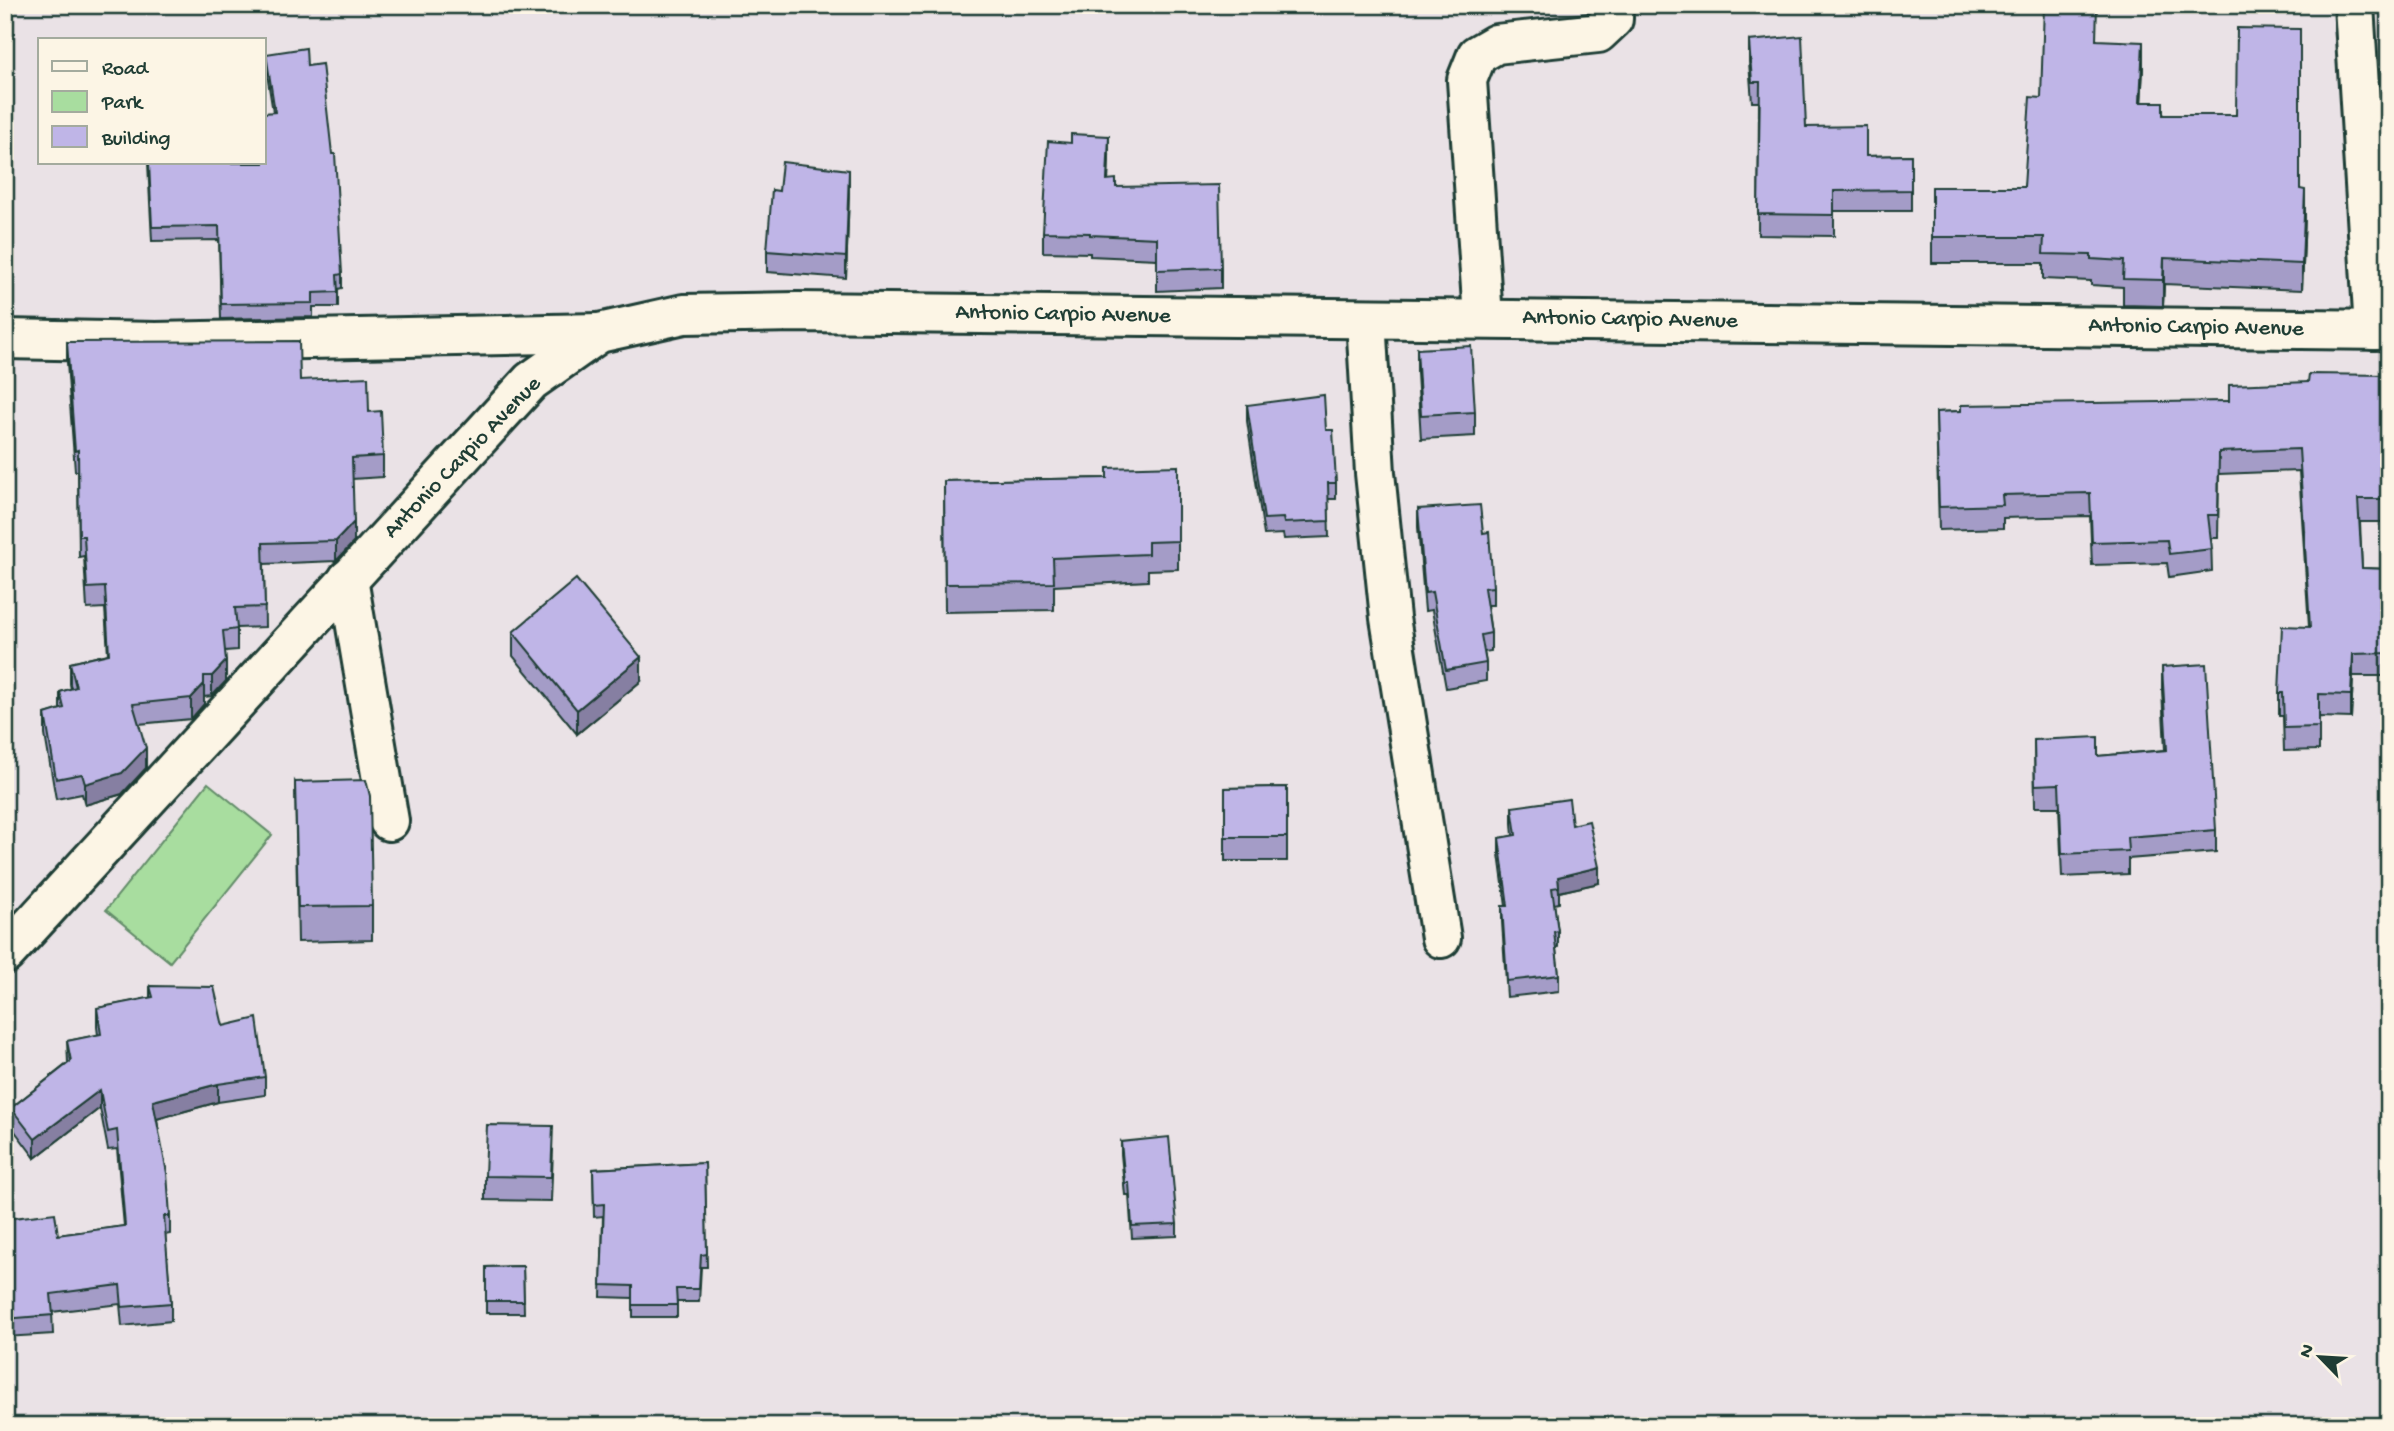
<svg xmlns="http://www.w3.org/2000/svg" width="2394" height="1431" font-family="'Gochi Hand',sans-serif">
<rect width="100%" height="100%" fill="#eae2e6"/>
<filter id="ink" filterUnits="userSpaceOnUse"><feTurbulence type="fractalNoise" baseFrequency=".0143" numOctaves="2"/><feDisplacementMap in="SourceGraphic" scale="14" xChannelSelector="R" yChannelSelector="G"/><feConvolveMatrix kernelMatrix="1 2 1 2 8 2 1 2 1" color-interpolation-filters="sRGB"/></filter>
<g filter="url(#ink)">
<path fill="#a8dd9f" stroke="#648d6a" stroke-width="2" d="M208,783L272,835L170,962L106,910Z"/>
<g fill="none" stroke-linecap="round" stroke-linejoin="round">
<defs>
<g id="minor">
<path d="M2354,5L2374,330"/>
<path d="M1483,318L1467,80L1477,55L1496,44L1598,33L1613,19V5"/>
<path d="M1366,319L1375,473L1390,618L1441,938"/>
<path d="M5,339L156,342L599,333"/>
<path d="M348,579L389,821"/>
<path d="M5,954L531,381L599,333L684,314L797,312L2389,330"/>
</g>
</defs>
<use href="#minor" stroke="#1f3d34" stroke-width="44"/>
<use href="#minor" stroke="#fcf5e5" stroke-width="38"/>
</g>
<g fill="#a49cc7" stroke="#1f3d34" stroke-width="2">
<path d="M2097,40L2143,68L2141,102L2300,189L2305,215L2302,290L2164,284L2163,306L2123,305V287L2091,285V281L2043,279V263H1932V187H2024L2041,98Z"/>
<path d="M1749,41L1806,127L1866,156L1911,155V211H1834V236L1758,235L1759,102H1752L1749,62Z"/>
<path d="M266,54L307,66L342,274V288L338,289V307H313V317L221,319L219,240L152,241L148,163H264L273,112L266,68Z"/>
<path d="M1109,157L1108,180L1116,187L1221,268V288L1157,291V259L1090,256V253L1043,252V232Z"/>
<path d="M779,191H849L846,278L767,272V251Z"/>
<path d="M67,342L300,380L369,412L383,456V477L352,479L354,542L336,561L264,564L265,627L237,628V650L225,651L226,681L212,696L204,697V704L191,719L139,724L146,768L122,794L85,805L82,794L56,799L45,735V714L60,710V692L71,689L70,684V663L108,654L105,608L87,609L84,556L79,557L78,471H75L67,363Z"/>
<path d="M1417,349L1475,412V436L1421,439L1417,373Z"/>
<path d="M2389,375V522H2360L2362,568L2389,569V676H2353L2351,718L2319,717V750L2284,751L2283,716H2279V693L2309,627L2299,471L2219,474L2218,538H2211L2212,571L2169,577L2167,563L2092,565L2090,516L2003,518V528L1939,530L1936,412L2229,401L2308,382Z"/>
<path d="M1247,405L1326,430L1336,483V499H1328L1329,537L1284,539L1283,534L1264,535L1247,421Z"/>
<path d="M1178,466V569L1148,570V581L1054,586V610L945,612L944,481L1107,478Z"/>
<path d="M1418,509L1483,533L1493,587V605H1487L1491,633V651L1484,652L1486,663V681L1446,688L1432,610L1425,611L1418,527Z"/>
<path d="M513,632L641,681L577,734L513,656Z"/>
<path d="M2162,667L2216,830V852L2128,859V874L2062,877L2059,807H2035L2034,740L2098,756L2165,750L2162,690Z"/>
<path d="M295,782L372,906V940L298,942Z"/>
<path d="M1287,787V861H1225V788Z"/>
<path d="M1512,807L1572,825L1599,883L1559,892V903L1554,904L1558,931V947L1556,948L1559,975V991L1507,997L1502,922V906H1506L1499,854V838L1513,836L1512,823Z"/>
<path d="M150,986L223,1026L265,1077V1095L218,1102L157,1119L170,1216V1234L165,1235L171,1303V1321L122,1326L120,1304L52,1312L53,1334L5,1337V1219L58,1235L124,1226L117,1149L108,1150L100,1108L35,1158L11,1126V1108L68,1063L67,1041L98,1035L97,1027V1008L150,998Z"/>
<path d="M1121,1142L1177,1224V1236L1132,1238L1129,1195H1125L1121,1154Z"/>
<path d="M553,1150L551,1201L485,1200V1176Z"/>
<path d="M705,1163L707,1267H701L699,1302H677V1317H633V1298L601,1297L603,1216L594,1217L593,1169Z"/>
<path d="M523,1266L524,1313H486V1267Z"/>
</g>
<g fill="#867fa2" stroke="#1f3d34" stroke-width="2">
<path d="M2143,42V68L2140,127V102Z"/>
<path d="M1109,136V157L1107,201V180Z"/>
<path d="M849,170V191L846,278V257Z"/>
<path d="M2305,190V215L2302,290V264Z"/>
<path d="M2164,258V284L2163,306V280Z"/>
<path d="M354,522V542L336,561V541Z"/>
<path d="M2353,654V676L2351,718V695Z"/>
<path d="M641,657V681L577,734V710Z"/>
<path d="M226,661V681L212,696V676Z"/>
<path d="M204,684V704L191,719V698Z"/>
<path d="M146,748V768L122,794L85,805V784Z"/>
<path d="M1599,867V883L1559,892L1558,877Z"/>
<path d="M218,1084V1102L153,1120V1101Z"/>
<path d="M100,1090V1108L35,1158V1139Z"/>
</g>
<g fill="#bfb5e7" stroke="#1f3d34" stroke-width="2">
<path d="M2044,5H2097L2096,40L2143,42L2140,102H2163V115H2236L2237,28L2300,29V189L2305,190L2302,264L2164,258L2163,280L2123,279L2124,261L2091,259V255L2043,254L2044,237H1932V187H2024L2030,97L2041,98Z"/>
<path d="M1802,36L1806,127L1866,126V156L1911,155V190L1834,191V215L1758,214L1760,82H1752L1749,41Z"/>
<path d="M306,48L307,66L322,64L332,154H335L342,274L337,275L338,292L313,293V303L221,304L219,226L152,227L149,163H264V113L275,112L266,54Z"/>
<path d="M1071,134L1109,136L1107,180L1116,179V187L1219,185L1221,268L1157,270V238L1090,235V233L1043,232L1048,141L1071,143Z"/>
<path d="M782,162L849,170L846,257L767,251L772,190L779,191Z"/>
<path d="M299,341L300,380L368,377L369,412L381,411L383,456L352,458L354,522L336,541L263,543L265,607L235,608L237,629L223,631L226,661L212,676H204V684L191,698L133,704L146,748L122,773L85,784L82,774L56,779L45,714L64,708L60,692L76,687L70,663L109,654L105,587L87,588L84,536H79L78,450L75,451L67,342Z"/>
<path d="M1471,346L1475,412L1421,415L1417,349Z"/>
<path d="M2309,374L2389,375V499H2358L2362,568L2389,569V653L2353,654L2351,695L2319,694V727L2284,728L2283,693H2279L2282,626L2310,627L2299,449L2219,452L2218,515H2208L2212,549L2169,554L2167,540L2092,542L2090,493L2002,495L2003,505L1939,507L1936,412L1961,411V405L2229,401V385L2308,382Z"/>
<path d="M1324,395L1326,430H1333L1336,483H1328L1329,521L1284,523L1283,518L1264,519L1247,405Z"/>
<path d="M1178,466V541L1148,542V554L1053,558L1054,583L945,584L944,481L1107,478V468Z"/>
<path d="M1480,505L1483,533L1489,532L1493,587L1484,588L1491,633L1481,635L1486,663L1446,670L1432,592L1425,593L1418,509Z"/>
<path d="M576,579L641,657L577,710L513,632Z"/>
<path d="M2206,664L2216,830L2127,837L2128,851L2062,854L2059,784L2035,785L2034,740L2098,737V756L2167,750L2162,667Z"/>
<path d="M366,780L370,796L372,906L298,907L295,782Z"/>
<path d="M1287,787V837H1225V788Z"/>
<path d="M1569,799L1572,825L1589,821L1599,867L1558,877L1559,887L1552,888L1558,931L1554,932L1559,975L1507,981L1502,906H1508L1499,838L1516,835L1512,807Z"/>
<path d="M150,986L214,987L223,1026L257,1018L265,1077L218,1084L153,1101L167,1173L170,1216H164L171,1303L122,1307L120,1285L51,1294L53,1315L5,1319V1219L55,1213L58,1235L125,1226L117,1130L108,1132L100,1090L35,1139L11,1108L71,1061L67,1041L101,1034L97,1008L153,997Z"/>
<path d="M487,1125L553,1126L551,1177L485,1176Z"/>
<path d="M1169,1137L1177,1224L1132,1226L1129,1183H1125L1121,1142Z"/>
<path d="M705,1163L707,1254L701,1255L699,1289H676L677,1305H633V1286L601,1285L604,1204L594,1205L593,1169Z"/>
<path d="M523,1266L524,1301H486V1267Z"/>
</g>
</g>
<g text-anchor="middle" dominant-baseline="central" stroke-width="5" stroke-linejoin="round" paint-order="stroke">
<g font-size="23" fill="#1f3d34" stroke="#fcf5e5">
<text transform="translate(1063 315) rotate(1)">Antonio Carpio Avenue</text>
<text transform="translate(1630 320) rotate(1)">Antonio Carpio Avenue</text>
<text transform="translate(2196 328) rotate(1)">Antonio Carpio Avenue</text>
<text transform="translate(463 458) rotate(-46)">Antonio Carpio Avenue</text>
</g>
</g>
<rect width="2394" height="1431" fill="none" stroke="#fcf5e5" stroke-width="28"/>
<rect x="14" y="14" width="2366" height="1403" fill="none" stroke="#1f3d34" stroke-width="2.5" filter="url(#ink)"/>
<rect x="38" y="38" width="228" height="126" fill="#fcf5e5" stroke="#a4ab9e" stroke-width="2"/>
<rect x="52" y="61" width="35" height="10" fill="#fcf5e5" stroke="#a4ab9e" stroke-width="2"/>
<text x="102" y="74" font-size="21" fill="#1f3d34">Road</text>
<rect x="52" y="91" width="35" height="21" fill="#a8dd9f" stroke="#a4ab9e" stroke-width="2"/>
<text x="102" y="108" font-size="21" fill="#1f3d34">Park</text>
<rect x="52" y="126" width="35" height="21" fill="#bfb5e7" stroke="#a4ab9e" stroke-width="2"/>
<text x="102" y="144" font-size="21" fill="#1f3d34">Building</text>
<g transform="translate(2320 1357) rotate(295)" stroke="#fcf5e5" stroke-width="5" paint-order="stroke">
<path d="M0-5L12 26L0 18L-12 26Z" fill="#1f3d34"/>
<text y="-10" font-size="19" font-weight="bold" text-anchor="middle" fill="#1f3d34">N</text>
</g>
</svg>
